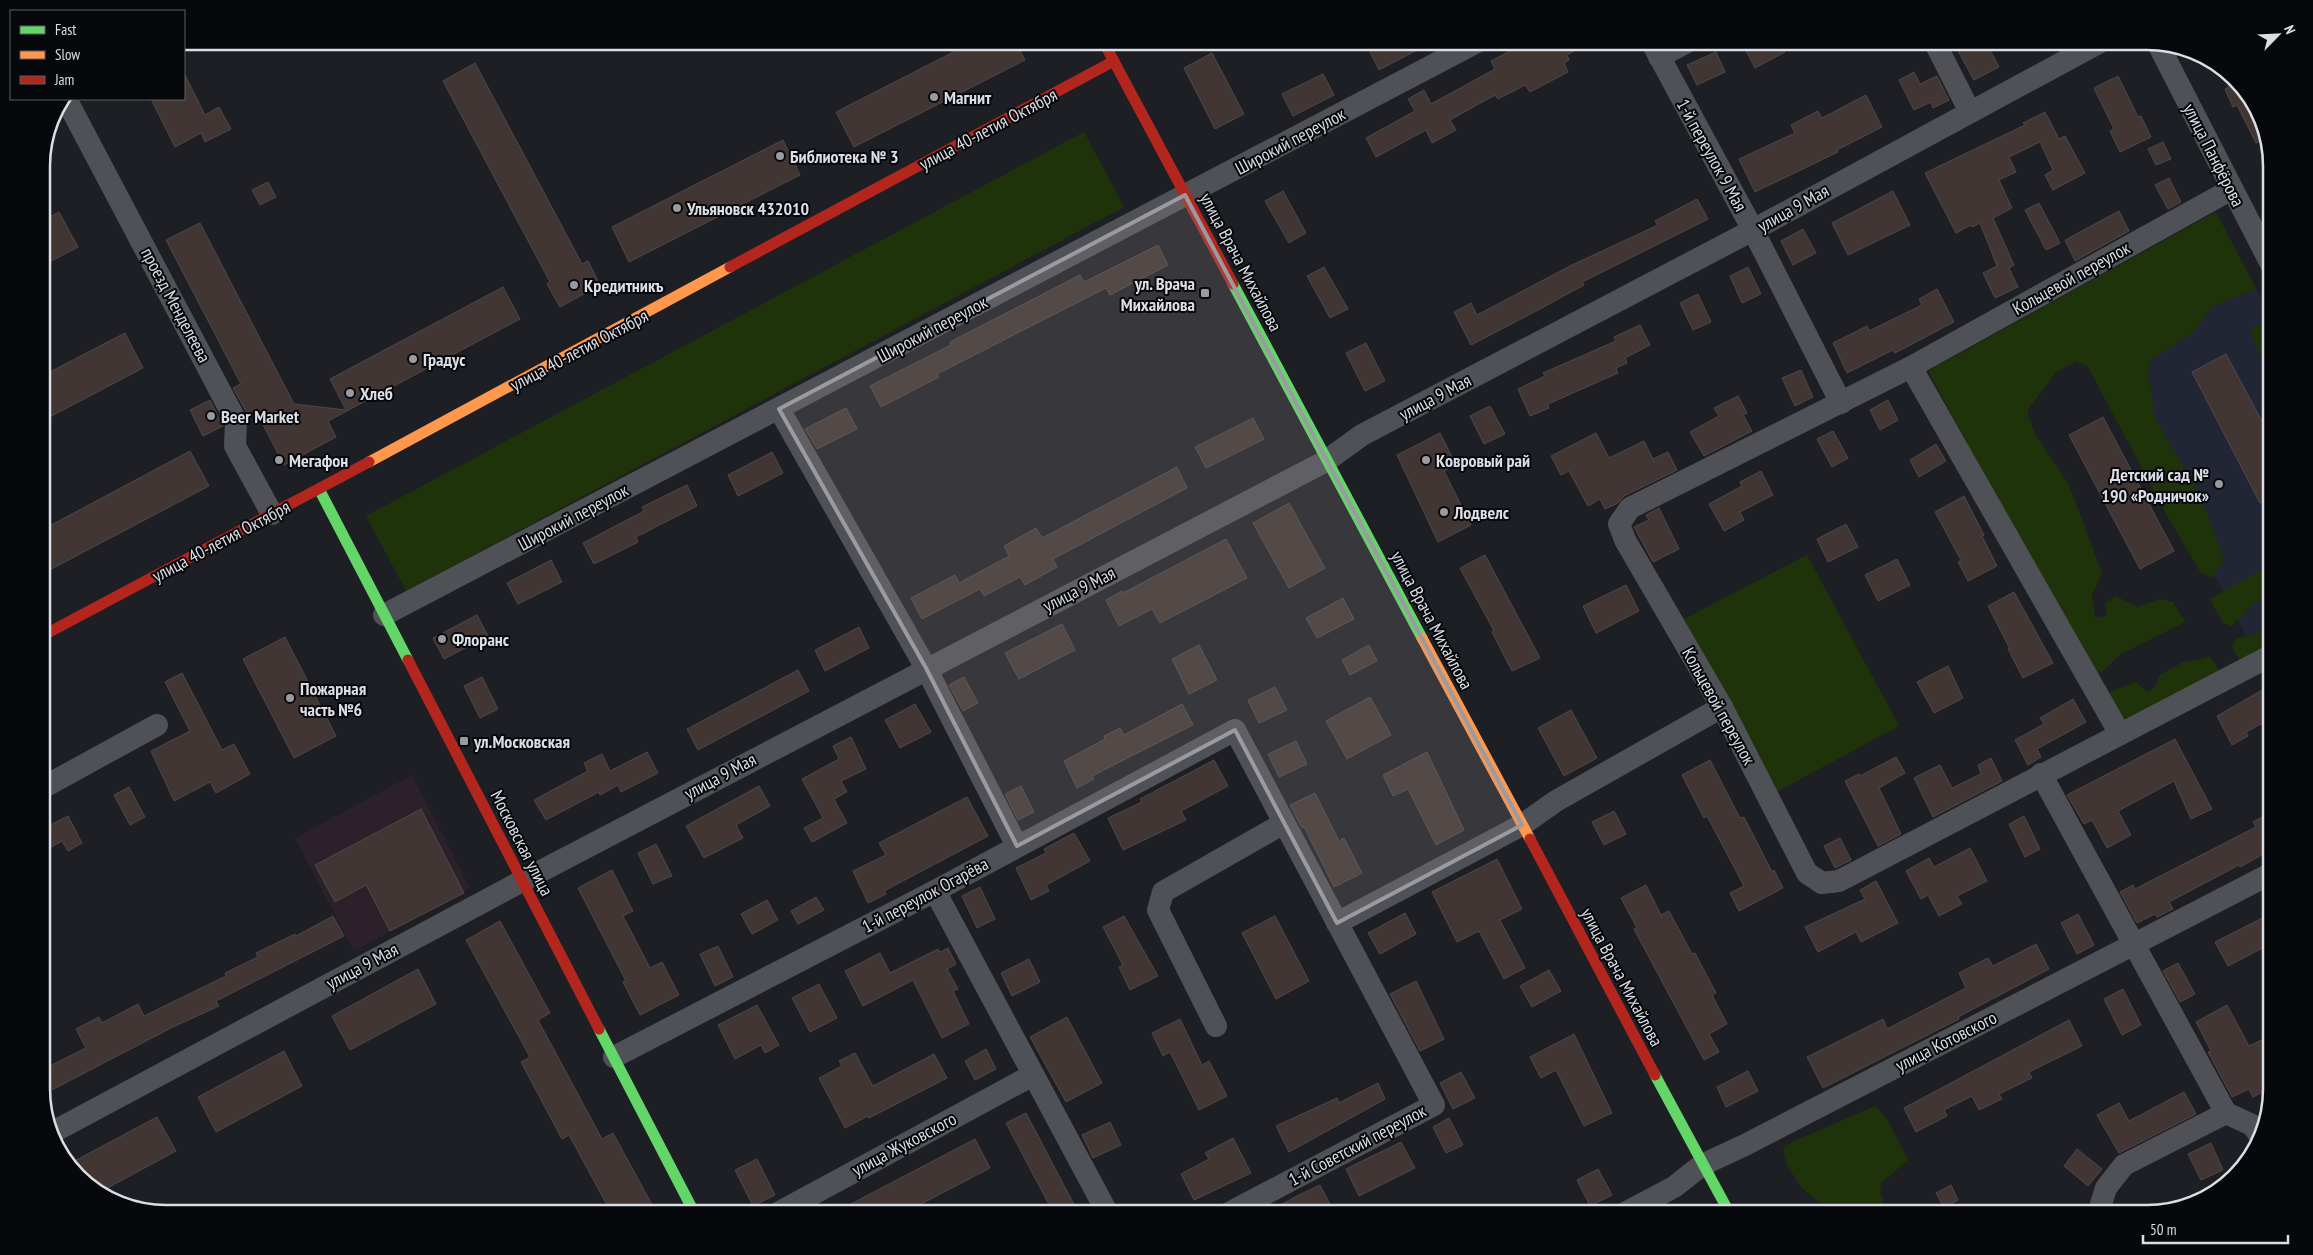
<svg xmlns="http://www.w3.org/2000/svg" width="2313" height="1255" font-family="'PT Sans Narrow',sans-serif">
<rect width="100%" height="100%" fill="#1e1f24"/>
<path fill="#2c202a" d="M412,775L470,888L354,951L295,838Z"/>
<path fill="#222533" d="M2216,212L2272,319V648L2257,657L2068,293Z"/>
<g fill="#1f330a">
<path d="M1084,132L1124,207L406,591L366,516Z"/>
<path d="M2216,212L2256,289L2213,306L2192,333L2152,359L2148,370L2155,418L2199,493L2224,560L2212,578L2201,573L2169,519L2088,367L2077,361L2056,372L2027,411L2035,434L2069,485L2102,573L2092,595L2095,618L2107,616L2105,603L2116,596L2137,607L2161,599L2173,602L2185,622L2121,654L2095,678L1928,371Z"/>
<path d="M2271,317L2272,319V384L2250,330Z"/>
<path d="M1807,555L1899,726L1769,796L1680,621Z"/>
<path d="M2272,564V596L2254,603L2232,626L2223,623L2210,599Z"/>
<path d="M2272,629V648L2243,665L2232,647L2235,639Z"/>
<path d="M2210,657L2223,676L2124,731L2104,694L2136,682L2147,692L2155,687L2160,675L2181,663Z"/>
<path d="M1875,1106L1887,1119L1908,1160L1881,1183L1880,1192L1887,1214H1835L1803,1189L1787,1166L1783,1149L1790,1143Z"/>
</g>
<g fill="#413633" stroke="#4c494a">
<path d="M975,41H1015L1025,60L854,147L836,112Z"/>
<path d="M1386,41H1434L1379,70L1369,50Z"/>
<path d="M1528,41H1592L1567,55L1569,60L1564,63L1568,72L1530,92L1525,85L1498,99L1495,95L1450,120L1456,130L1432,143L1426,130L1376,157L1366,138L1415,111L1408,99L1424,90L1431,104L1495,69L1491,61Z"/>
<path d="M1741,41H1780L1785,52L1755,68Z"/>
<path d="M1967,41H1985L1999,67L1974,80L1956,47Z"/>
<path d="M1716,52L1725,72L1697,85L1687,65Z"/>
<path d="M1212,53L1244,114L1215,129L1184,68Z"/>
<path d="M475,63L582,264L588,261L600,285L560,307L547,284L550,282L443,81Z"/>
<path d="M2221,71L2251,97L2265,139L2256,143L2237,105L2233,107L2225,89L2229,87Z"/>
<path d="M1914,72L1920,84L1937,76L1949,100L1933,108L1931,102L1914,110L1899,80Z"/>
<path d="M184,73L205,115L219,107L231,129L205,142L201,133L175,147L151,99H184Z"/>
<path d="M1323,74L1334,95L1293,116L1282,94Z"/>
<path d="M2118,76L2138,117L2141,116L2151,137L2120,152L2110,131L2114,129L2094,88Z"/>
<path d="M1866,95L1882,127L1837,150L1838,152L1755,192L1739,159L1795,133L1791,125L1818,111L1822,118Z"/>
<path d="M2045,112L2059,139L2065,136L2085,173L2053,190L2045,175L2053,170L2040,142L2009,157L2016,172L1999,180L2012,208L1993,218L2014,265L2009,268L2018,287L1995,298L1983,273L1997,266L1980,223L1972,227L1971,225L1956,233L1925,173L2025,125L2023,123Z"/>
<path d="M783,140L800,175L629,262L612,227Z"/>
<path d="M2163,142L2171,159L2156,165L2148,149Z"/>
<path d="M2169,178L2181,202L2168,209L2155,185Z"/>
<path d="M268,182L276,197L260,205L252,190Z"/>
<path d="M1283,191L1306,233L1289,243L1265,201Z"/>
<path d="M1893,191L1910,225L1848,255L1832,223Z"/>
<path d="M1697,199L1708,219L1582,282L1584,285L1540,309L1471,345L1454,312L1471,303L1477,315L1572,265L1658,225L1655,221Z"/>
<path d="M2039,203L2060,243L2046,250L2025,210Z"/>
<path d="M2119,211L2129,231L2075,261L2065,240Z"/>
<path d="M59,212L78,247L42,266V221Z"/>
<path d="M200,223L294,404L346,410L330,379L503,287L520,319L328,421L336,437L284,465L257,413L255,409L247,413L233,388L241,384L166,240Z"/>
<path d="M1803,229L1816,253L1793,265L1781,241Z"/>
<path d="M1158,245L1168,265L1110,295L1106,288L937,374L939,377L881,407L870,386L951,345L950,342L1080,275L1084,282Z"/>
<path d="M1324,267L1348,309L1330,318L1307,276Z"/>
<path d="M1748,267L1761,294L1742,303L1730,276Z"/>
<path d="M1937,289L1954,322L1895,353L1893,350L1847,373L1833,343L1867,326L1869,331L1922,305L1919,299Z"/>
<path d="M1698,294L1711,322L1693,330L1680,303Z"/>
<path d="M1640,325L1650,345L1625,358L1627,363L1616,368L1618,373L1548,404L1549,408L1530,416L1518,389L1545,376L1543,373L1616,341L1614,337Z"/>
<path d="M125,333L143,368L42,421V376Z"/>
<path d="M1366,343L1385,381L1365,391L1346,353Z"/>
<path d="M2226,354L2272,440V497L2260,503L2192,372Z"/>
<path d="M1801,370L1813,397L1795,406L1782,378Z"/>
<path d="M1738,396L1747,413L1743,415L1752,431L1704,456L1690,432L1719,416L1714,408Z"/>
<path d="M210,400L223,426L203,436L190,410Z"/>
<path d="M1888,400L1898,420L1880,430L1870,410Z"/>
<path d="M1490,406L1505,434L1484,444L1470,416Z"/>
<path d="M846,408L857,429L817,449L805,429Z"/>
<path d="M2103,417L2174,551L2140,569L2069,435Z"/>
<path d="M1253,418L1264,439L1206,468L1195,447Z"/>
<path d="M1833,431L1848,458L1832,467L1817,439Z"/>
<path d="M1440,433L1456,465L1444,471L1471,525L1438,542L1397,455Z"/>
<path d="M1596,433L1609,458L1644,441L1653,459L1668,452L1677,470L1624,496L1618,503L1605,509L1600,499L1588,506L1569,471L1561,475L1551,456Z"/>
<path d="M1936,444L1946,461L1919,477L1910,460Z"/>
<path d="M190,451L209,486L42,574V530Z"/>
<path d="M772,452L783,473L738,496L728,475Z"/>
<path d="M1177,467L1187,488L1053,559L1057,567L1025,585L1020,577L984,596L980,589L922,619L911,598L955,575L959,583L1009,556L1004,546L1036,528L1042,538Z"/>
<path d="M1761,471L1773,495L1740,512L1744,520L1724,531L1709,504L1742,486L1740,482Z"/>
<path d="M687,485L697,506L636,537L638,542L594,564L583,543L644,511L642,507Z"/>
<path d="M1964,496L1984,535L1982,536L1997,566L1968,581L1958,562L1961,560L1935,512Z"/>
<path d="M1289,503L1325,568L1289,588L1253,523Z"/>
<path d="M1659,508L1679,549L1653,562L1634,527L1649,520L1646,515Z"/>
<path d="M1846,524L1858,547L1828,562L1817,539Z"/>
<path d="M1226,539L1247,578L1160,623L1152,609L1119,626L1106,600L1122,591L1123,593Z"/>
<path d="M1485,555L1540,658L1512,671L1492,632L1494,631L1460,568Z"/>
<path d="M1897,559L1910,585L1878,601L1865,575Z"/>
<path d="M551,560L562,582L518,604L507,583Z"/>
<path d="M1626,585L1639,611L1596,633L1583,606Z"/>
<path d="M2014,592L2053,663L2023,678L2008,649H2010L1988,606Z"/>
<path d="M1343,598L1354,619L1317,638L1306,618Z"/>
<path d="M477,615L488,636L444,659L433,638Z"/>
<path d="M1062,624L1075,650L1019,679L1005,653Z"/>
<path d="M859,627L869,648L825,671L815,650Z"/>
<path d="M285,637L336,736L294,758L243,659Z"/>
<path d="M1199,645L1217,680L1189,694L1172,659Z"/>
<path d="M1369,645L1377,661L1350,675L1342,660Z"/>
<path d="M1948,666L1963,698L1934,713L1917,682Z"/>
<path d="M798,670L809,691L698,750L687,729Z"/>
<path d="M182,673L222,750L234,744L250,774L216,793L210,782L174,801L151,751L190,731L165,682Z"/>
<path d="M482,677L498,709L480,718L464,686Z"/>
<path d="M964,677L978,703L963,711L949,685Z"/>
<path d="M1275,687L1287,710L1259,723L1248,700Z"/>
<path d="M2264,689L2272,703V718L2246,732L2248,736L2232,745L2217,716Z"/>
<path d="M1370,697L1391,735L1347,759L1326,721Z"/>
<path d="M2073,699L2086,722L2037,749L2041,757L2028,765L2015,740L2044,724L2040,718Z"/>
<path d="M915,704L931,732L900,748L885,720Z"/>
<path d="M1182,704L1193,725L1092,776L1094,779L1077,788L1064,761L1105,739L1104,736L1120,728L1124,735Z"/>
<path d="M1571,710L1597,758L1564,776L1538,728Z"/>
<path d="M851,737L866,769L841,781L847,792L834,799L847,823L812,842L804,828L823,818L802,779L839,759L833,746Z"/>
<path d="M2175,739L2212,809L2191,819L2174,781L2118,811L2131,835L2107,848L2092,820L2084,824L2067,795Z"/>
<path d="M1296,741L1307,764L1279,777L1268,754Z"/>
<path d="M647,752L658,773L621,792L618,785L600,795L599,792L546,820L534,800L588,771L584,763L602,754L610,771Z"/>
<path d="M1427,752L1464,830L1436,845L1408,789L1393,796L1383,775Z"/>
<path d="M1896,757L1905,773L1879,788L1901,834L1878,846L1845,781L1859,774L1860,776Z"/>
<path d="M1991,758L2002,781L1933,817L1914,778L1940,765L1952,788L1981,774L1978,765Z"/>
<path d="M1214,760L1228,786L1181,811L1186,820L1123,850L1108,818L1142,802L1140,799Z"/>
<path d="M1710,760L1740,818L1744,817L1772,872L1774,870L1783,888L1739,911L1730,893L1744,886L1707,816L1704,818L1682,775Z"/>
<path d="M759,786L770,806L736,825L743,838L704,858L686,826Z"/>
<path d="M1021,786L1034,812L1018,820L1005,794Z"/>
<path d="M129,787L145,817L130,825L114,795Z"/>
<path d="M1315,793L1339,841L1344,838L1362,873L1334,887L1304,827L1302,828L1290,805Z"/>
<path d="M967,797L988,836L884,891L886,894L868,903L853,871L886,855L879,843Z"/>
<path d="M421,809L464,893L390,931L366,885L335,902L315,865Z"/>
<path d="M1614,811L1626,834L1604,845L1592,822Z"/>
<path d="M2272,812V857L2269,851L2240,867L2239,865L2169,902L2173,909L2157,917L2155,914L2137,923L2120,892L2133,885L2135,889L2256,827L2253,822Z"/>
<path d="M68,816L82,843L68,851L62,841L42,852V829Z"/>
<path d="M2024,816L2040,849L2025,857L2009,824Z"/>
<path d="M1074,833L1090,861L1046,885L1049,891L1031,900L1016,868L1046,853L1044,849Z"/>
<path d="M1840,838L1851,860L1835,868L1824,846Z"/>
<path d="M656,844L672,876L653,884L638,853Z"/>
<path d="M1970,848L1987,881L1957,896L1962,904L1939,916L1928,895L1921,899L1906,871L1929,858L1934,867Z"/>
<path d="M1497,859L1522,909L1500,920L1525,968L1504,979L1479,931L1457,942L1432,892Z"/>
<path d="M612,870L633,911L623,916L650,968L662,962L679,995L640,1015L623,982L626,981L578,888Z"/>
<path d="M1876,881L1898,923L1861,942L1856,932L1818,952L1805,927L1865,899L1860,890Z"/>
<path d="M1646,885L1661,915L1669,911L1692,954L1695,953L1716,993L1712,995L1727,1024L1709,1034L1719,1052L1704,1060L1634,929L1637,928L1621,898Z"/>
<path d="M980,887L995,919L977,928L962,896Z"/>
<path d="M816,897L824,910L798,924L791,911Z"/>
<path d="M767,900L778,920L752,934L741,914Z"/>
<path d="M1405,913L1416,934L1380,954L1368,933Z"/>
<path d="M2272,913V943L2228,966L2215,942Z"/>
<path d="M2078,914L2094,945L2077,954L2061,923Z"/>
<path d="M333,916L344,936L216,1001L219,1006L173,1027L42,1095V1070L86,1048L76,1029L99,1017L102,1023L138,1004L144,1016L226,976L225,973L258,957L256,953L295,934L296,936Z"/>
<path d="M1124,916L1158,976L1130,990L1119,967L1123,965L1103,927Z"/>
<path d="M1275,916L1309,981L1276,999L1242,933Z"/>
<path d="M500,921L550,1013L538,1020L602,1139L613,1133L657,1214H612L569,1135L562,1139L521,1062L530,1057L466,940Z"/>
<path d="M2036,944L2049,969L1958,1017L1959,1019L1823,1088L1807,1057L1883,1019L1887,1029L1966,988L1959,973L1988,958L1993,966Z"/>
<path d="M718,946L733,977L715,986L700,954Z"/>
<path d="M948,948L956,964L947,969L958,989L953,991L969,1024L942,1038L913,980L863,1006L845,971L880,953L890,973L938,949L940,952Z"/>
<path d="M1029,959L1040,982L1012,996L1001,973Z"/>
<path d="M2178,963L2195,994L2180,1002L2163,971Z"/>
<path d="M418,969L436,1004L350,1050L332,1016Z"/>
<path d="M1549,970L1561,991L1532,1007L1520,986Z"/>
<path d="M1416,981L1444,1039L1420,1051L1390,994Z"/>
<path d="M819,984L837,1018L810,1032L792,998Z"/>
<path d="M2123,989L2141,1025L2122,1035L2104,999Z"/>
<path d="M757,1005L779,1045L765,1053L761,1045L735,1059L718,1025Z"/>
<path d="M2227,1005L2249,1046L2272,1035V1087L2253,1097L2249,1089L2232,1097L2208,1052L2211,1051L2196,1022Z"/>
<path d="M1067,1017L1102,1083L1066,1102L1030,1037Z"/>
<path d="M1180,1019L1202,1065L1209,1061L1227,1096L1199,1110L1170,1052L1163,1056L1152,1033Z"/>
<path d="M2069,1020L2082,1046L2029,1072L2032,1078L1999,1094L2002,1099L1979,1110L1972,1096L1944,1110L1947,1116L1916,1132L1904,1108Z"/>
<path d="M1574,1034L1612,1113L1584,1126L1556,1070L1541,1078L1530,1057Z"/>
<path d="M986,1049L996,1069L975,1080L965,1061Z"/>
<path d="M284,1051L302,1086L216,1132L198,1097Z"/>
<path d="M855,1053L873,1086L934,1054L947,1078L869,1118L868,1116L845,1128L819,1078L842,1066L839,1061Z"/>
<path d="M1748,1071L1758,1091L1726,1107L1717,1087Z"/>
<path d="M1461,1072L1475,1098L1453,1109L1440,1083Z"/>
<path d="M1378,1083L1385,1099L1289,1152L1276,1126L1337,1098L1339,1103Z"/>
<path d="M2184,1092L2196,1114L2119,1153L2097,1115L2119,1103L2129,1121Z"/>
<path d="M1026,1113L1079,1214H1054L1006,1123Z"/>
<path d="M157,1117L176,1151L100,1192L69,1164Z"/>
<path d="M1449,1118L1463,1145L1446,1153L1433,1127Z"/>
<path d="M1110,1122L1121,1145L1093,1158L1082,1135Z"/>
<path d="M1233,1138L1251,1173L1194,1200L1181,1174L1209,1159L1205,1153Z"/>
<path d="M975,1139L990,1168L902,1214H832Z"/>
<path d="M1401,1142L1415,1168L1359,1196L1346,1169Z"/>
<path d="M2211,1143L2223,1170L2201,1180L2188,1154Z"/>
<path d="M2077,1149L2102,1169L2088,1186L2064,1166Z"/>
<path d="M757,1159L775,1195L753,1206L735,1170Z"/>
<path d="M1598,1169L1612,1195L1590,1206L1577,1180Z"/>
<path d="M1320,1185L1335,1214H1264L1297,1196Z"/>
<path d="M1951,1185L1958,1200L1944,1208L1936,1193Z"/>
</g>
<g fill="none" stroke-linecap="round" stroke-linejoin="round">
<g stroke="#505156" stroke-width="22">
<path d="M1651,41L1753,230L1841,403"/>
<path d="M1934,41L1970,112"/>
<path d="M2158,44L2272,266"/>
<path d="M1659,57L1689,41"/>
<path d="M66,99L236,421L235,446L272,514"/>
<path d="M2232,189L1911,367L1630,508L1619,524L1625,540L1722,707L1807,873L1822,883L1839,881L2272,655"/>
<path d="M1911,367L2120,734"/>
<path d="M779,409L926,668L1017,846"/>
<path d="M384,615L1479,41"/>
<path d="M2041,774L2226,1113"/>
<path d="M42,788L157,725"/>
<path d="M935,891L1108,1214"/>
<path d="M1337,923L1522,825L1556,801L1722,707"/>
<path d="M1216,1026L1158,910L1163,892L1284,823"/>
<path d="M614,1057L935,891L1235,730L1434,1105L1227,1214"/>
<path d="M2226,1113L2252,1125L2261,1137"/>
<path d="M53,1132L522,881L1326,461L1362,435L1753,230L2102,41"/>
<path d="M776,1214L1033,1075"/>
<path d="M1623,1214L1674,1187L1702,1165L1745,1145L2272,873"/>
<path d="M2098,1214L2106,1188L2124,1165L2226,1113"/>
</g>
<g stroke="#63d668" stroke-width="11">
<path d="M1233,284L1422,638"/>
<path d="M319,489L408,660"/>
<path d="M599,1029L695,1214"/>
<path d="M1655,1075L1730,1214"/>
</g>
<g stroke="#ff974d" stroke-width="11">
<path d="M369,462L730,267"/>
<path d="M1422,638L1530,839"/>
</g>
<g stroke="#b3261e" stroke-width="11">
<path d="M1103,41L1233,284"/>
<path d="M730,267L1114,61"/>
<path d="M42,636L369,462"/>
<path d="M408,660L599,1029"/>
<path d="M1530,839L1655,1075"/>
</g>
</g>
<path fill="#9a9ba1" fill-opacity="0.2" stroke="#9a9ba1" stroke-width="4" stroke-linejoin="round" d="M1185,195L1522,825L1337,923L1235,730L1017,846L926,668L779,409Z"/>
<g fill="#9a9ba1" stroke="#07080c" stroke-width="2">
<circle cx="934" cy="97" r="5"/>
<circle cx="780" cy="156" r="5"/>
<circle cx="677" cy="208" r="5"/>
<circle cx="574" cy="285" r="5"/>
<rect x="1200" y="288" width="10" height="10" rx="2.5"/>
<circle cx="413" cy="359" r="5"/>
<circle cx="350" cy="393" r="5"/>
<circle cx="211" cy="416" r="5"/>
<circle cx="279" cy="460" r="5"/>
<circle cx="1426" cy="460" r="5"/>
<circle cx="2219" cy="484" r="5"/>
<circle cx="1444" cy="512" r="5"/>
<circle cx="442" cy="639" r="5"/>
<circle cx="290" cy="698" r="5"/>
<rect x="459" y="736" width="10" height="10" rx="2.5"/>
</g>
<g text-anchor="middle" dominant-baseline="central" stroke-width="4" stroke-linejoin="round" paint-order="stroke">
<g font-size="18" font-weight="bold" fill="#dcdee5" stroke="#07080c" text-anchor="start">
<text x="944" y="97">Магнит</text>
<text x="790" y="156">Библиотека № 3</text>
<text x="687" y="208">Ульяновск 432010</text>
<text x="1195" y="283" text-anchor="end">ул. Врача<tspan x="1195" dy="21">Михайлова</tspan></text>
<text x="584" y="285">Кредитникъ</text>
<text x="423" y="359">Градус</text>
<text x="360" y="393">Хлеб</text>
<text x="221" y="416">Beer Market</text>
<text x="289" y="460">Мегафон</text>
<text x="1436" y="460">Ковровый рай</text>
<text x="2209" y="474" text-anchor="end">Детский сад №<tspan x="2209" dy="21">190 «Родничок»</tspan></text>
<text x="1454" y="512">Лодвелс</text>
<text x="452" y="639">Флоранс</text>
<text x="300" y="688">Пожарная<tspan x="300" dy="21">часть №6</tspan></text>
<text x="474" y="741">ул.Московская</text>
</g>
<g font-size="18" fill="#dcdee5" stroke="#07080c">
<text transform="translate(988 129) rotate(-28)">улица 40-летия Октября</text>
<text transform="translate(1290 141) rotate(-28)">Широкий переулок</text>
<text transform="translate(1712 155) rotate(61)">1-й переулок 9 Мая</text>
<text transform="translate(2214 155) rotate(63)">улица Панфёрова</text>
<text transform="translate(1793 208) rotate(-29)">улица 9 Мая</text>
<text transform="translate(1241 262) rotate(62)">улица Врача Михайлова</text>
<text transform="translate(2071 278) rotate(-29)">Кольцевой переулок</text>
<text transform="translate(176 305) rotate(62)">проезд Менделеева</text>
<text transform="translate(932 329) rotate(-28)">Широкий переулок</text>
<text transform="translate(579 350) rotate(-28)">улица 40-летия Октября</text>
<text transform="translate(1435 397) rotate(-28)">улица 9 Мая</text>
<text transform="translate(573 517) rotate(-28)">Широкий переулок</text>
<text transform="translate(221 541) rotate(-28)">улица 40-летия Октября</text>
<text transform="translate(1079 589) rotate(-27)">улица 9 Мая</text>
<text transform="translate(1432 620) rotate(62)">улица Врача Михайлова</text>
<text transform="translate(1719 706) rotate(61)">Кольцевой переулок</text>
<text transform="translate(720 776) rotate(-28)">улица 9 Мая</text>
<text transform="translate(522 843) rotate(63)">Московская улица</text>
<text transform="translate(925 895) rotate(-28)">1-й переулок Огарёва</text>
<text transform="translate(362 966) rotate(-28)">улица 9 Мая</text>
<text transform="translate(1622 977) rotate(62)">улица Врача Михайлова</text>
<text transform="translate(1946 1041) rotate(-27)">улица Котовского</text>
<text transform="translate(904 1144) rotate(-28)">улица Жуковского</text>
<text transform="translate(1357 1145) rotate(-28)">1-й Советский переулок</text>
</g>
</g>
<path d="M0 0H2313V1255H0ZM166 50H2147A116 116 0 0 1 2263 166V1089A116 116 0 0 1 2147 1205H166A116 116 0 0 1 50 1089V166A116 116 0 0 1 166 50Z" fill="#07080c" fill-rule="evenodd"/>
<path fill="none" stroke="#dcdee5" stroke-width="2.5" d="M166 50H2147A116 116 0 0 1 2263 166V1089A116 116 0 0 1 2147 1205H166A116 116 0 0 1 50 1089V166A116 116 0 0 1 166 50Z"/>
<rect x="10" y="10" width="175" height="90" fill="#07080c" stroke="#5c5e63"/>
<rect x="20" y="26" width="25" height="8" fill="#63d668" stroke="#5c5e63"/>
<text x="55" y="35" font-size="15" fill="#dcdee5">Fast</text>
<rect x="20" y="51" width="25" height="8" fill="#ff974d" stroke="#5c5e63"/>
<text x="55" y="60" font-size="15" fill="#dcdee5">Slow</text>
<rect x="20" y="76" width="25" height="8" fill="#b3261e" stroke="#5c5e63"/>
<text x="55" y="85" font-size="15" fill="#dcdee5">Jam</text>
<g transform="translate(2278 35) rotate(66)" stroke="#07080c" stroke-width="4" paint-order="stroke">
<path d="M0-4L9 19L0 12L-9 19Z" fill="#dcdee5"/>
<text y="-8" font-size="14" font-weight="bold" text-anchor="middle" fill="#dcdee5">N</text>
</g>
<path d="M2143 1235v8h145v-8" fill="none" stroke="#dcdee5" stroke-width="2.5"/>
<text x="2150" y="1235" font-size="15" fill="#dcdee5" stroke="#07080c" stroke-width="4" paint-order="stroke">50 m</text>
</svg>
